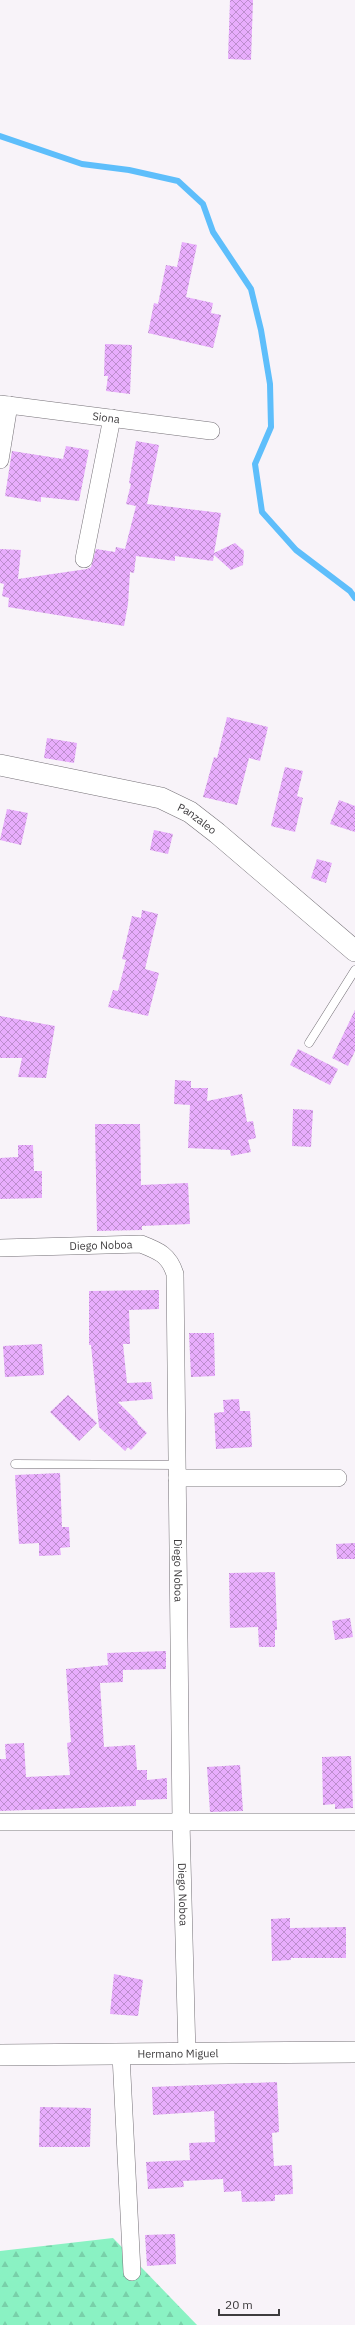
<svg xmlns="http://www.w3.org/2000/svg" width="355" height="2325" font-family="'IBM Plex Sans',sans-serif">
<defs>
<pattern id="forest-firs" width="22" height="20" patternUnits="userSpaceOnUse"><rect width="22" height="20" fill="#8af2c3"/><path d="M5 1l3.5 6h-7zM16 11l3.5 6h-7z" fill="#78d0a9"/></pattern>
<pattern id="building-cross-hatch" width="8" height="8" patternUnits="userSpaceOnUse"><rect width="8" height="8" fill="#e8adfc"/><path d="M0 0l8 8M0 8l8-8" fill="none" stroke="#bd8ecd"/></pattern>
</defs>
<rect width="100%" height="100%" fill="#f8f3f9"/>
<path fill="url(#forest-firs)" d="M113,2238L197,2325H0V2251Z"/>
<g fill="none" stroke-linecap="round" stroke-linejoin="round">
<path stroke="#5ebefb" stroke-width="6" d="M0,136L82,164L129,170L178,181L203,204L213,232L251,289L261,330L270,384L271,427L255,464L262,512L296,550L350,591L355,598"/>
</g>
<g fill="url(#building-cross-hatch)">
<path d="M230,0H253L251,60L228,59Z"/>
<path d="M182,242L197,245L186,297L213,303L211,313L221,315L213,348L148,333L154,303L158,304L166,265L177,267Z"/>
<path d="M105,344L132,345L130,394L106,391L108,376H104Z"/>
<path d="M136,441L159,445L147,504L221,513L214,553L235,543L244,551L243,565L231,570L214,555L213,561L175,556V561L136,556L134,573L130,572L128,604L124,626L8,607L9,598L2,596L4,584L0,583V549L21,550L18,579L87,569L91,567L96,549L115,552L116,547L125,549L136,506L126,504L131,484L129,483Z"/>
<path d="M66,446L89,450L79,501L41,497V502L5,496L12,451L63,459Z"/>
<path d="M227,717L268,727L260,761L249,758L237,805L203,797L214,757L217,758Z"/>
<path d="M47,738L77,743L74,763L44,758Z"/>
<path d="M285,767L303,771L297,796L303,798L295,832L271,826Z"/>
<path d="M339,800L355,806V832L330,824Z"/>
<path d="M7,809L28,813L21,845L0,840Z"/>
<path d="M154,830L173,834L168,854L150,850Z"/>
<path d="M317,859L332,863L326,883L311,878Z"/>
<path d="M142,910L158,914L145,969L159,973L148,1016L108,1007L113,990L118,991L126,960L122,959L132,916L141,918Z"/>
<path d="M355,1010V1051L348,1066L332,1058Z"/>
<path d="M0,1016L55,1026L46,1078L18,1077L22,1058H0Z"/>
<path d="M298,1049L338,1069L330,1085L290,1065Z"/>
<path d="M175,1080L191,1081V1088H208L207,1101L242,1094L247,1122L253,1121L256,1138L248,1140L251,1152L231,1156L230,1150L188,1148L190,1105L174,1104Z"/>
<path d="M293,1109L313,1110L311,1147L292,1146Z"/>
<path d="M95,1124H140L141,1185L188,1183L190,1224L142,1226V1230L97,1231Z"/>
<path d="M18,1145H33L34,1171H42V1198L0,1199V1158L18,1157Z"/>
<path d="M159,1290V1309L129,1310L130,1344H123L127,1383L151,1382L153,1399L118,1402L138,1422L137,1423L147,1433L131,1450L128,1447L125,1451L99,1427L91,1345H89V1291Z"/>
<path d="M189,1333H214L215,1376L191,1377Z"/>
<path d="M42,1344L44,1375L5,1377L3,1346Z"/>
<path d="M68,1395L97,1423L79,1441L50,1412Z"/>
<path d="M239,1399L240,1411H250L252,1447L216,1449L214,1413L224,1412L223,1400Z"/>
<path d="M60,1473L62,1527H69L70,1547L60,1548L61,1555L39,1556V1543L19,1544L15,1475Z"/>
<path d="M355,1543V1559H337L336,1544Z"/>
<path d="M275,1572L277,1630H275V1647H259L258,1627L230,1628L229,1573Z"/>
<path d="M350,1618L353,1637L335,1640L332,1621Z"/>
<path d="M166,1651V1669L123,1670V1682L100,1683L104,1747L135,1745L137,1770H147V1780L167,1778V1799L136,1800V1806L0,1811V1759H6L5,1744L24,1743L26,1777L70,1775L67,1743L71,1742L66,1669L108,1665L107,1653Z"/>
<path d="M351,1756L353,1808L335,1809V1804L323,1805L322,1757Z"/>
<path d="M240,1765L243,1811L210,1812L207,1767Z"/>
<path d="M290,1918V1928L346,1927V1958H291V1960L272,1961L271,1919Z"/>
<path d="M114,1974L143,1980L138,2016L110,2014Z"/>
<path d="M277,2082L279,2132L272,2133L274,2166L292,2165L293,2194L275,2195V2201L242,2202L241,2191L224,2192L223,2179L183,2181L184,2187L148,2189L146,2162L190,2160L189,2143L215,2142L214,2111L153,2115L152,2087Z"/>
<path d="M40,2107L91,2108L90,2147H39Z"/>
<path d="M175,2234L176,2264L147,2266L145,2235Z"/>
</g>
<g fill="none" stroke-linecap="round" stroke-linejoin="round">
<defs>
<g id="service">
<path d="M309,1043L355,970"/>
<path d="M15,1464L176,1465"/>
</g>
<g id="minor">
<path id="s1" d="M0,404L211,431"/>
<path d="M0,460L9,405"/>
<path d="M84,559L112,418"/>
<path id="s2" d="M0,1248L141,1244C159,1251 169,1255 175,1274L181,1821L187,2055"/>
<path d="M177,1478H338"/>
<path d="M0,1822H355"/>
<path d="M121,2055L132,2272"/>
</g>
<g id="tertiary">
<path id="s3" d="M0,765L161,798L190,812L217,833L355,951"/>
<path id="s4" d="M0,2055L355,2052"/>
</g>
</defs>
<use href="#service" stroke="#757177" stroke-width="9"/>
<use href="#minor" stroke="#757177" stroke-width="18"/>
<use href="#tertiary" stroke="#757177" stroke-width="22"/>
<use href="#service" stroke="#fff" stroke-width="8"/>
<use href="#minor" stroke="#fff" stroke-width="17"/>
<use href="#tertiary" stroke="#fff" stroke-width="21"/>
</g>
<g text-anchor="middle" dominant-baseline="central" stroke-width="3" stroke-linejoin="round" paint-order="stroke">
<g font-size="11" fill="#3e3c3e" stroke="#f8f3f9">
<text stroke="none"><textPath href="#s1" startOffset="107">Siona</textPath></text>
<text stroke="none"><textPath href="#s3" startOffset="206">Panzaleo</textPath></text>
<text stroke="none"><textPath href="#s2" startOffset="101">Diego Noboa</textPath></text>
<text stroke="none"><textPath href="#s2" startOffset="485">Diego Noboa</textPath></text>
<text stroke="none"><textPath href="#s2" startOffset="809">Diego Noboa</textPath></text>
<text stroke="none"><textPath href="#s4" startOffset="178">Hermano Miguel</textPath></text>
</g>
</g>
<path d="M219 2309v6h60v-6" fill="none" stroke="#3e3c3e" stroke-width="2"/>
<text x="225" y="2309" font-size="12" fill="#3e3c3e" stroke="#f8f3f9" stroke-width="3" paint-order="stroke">20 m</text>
</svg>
